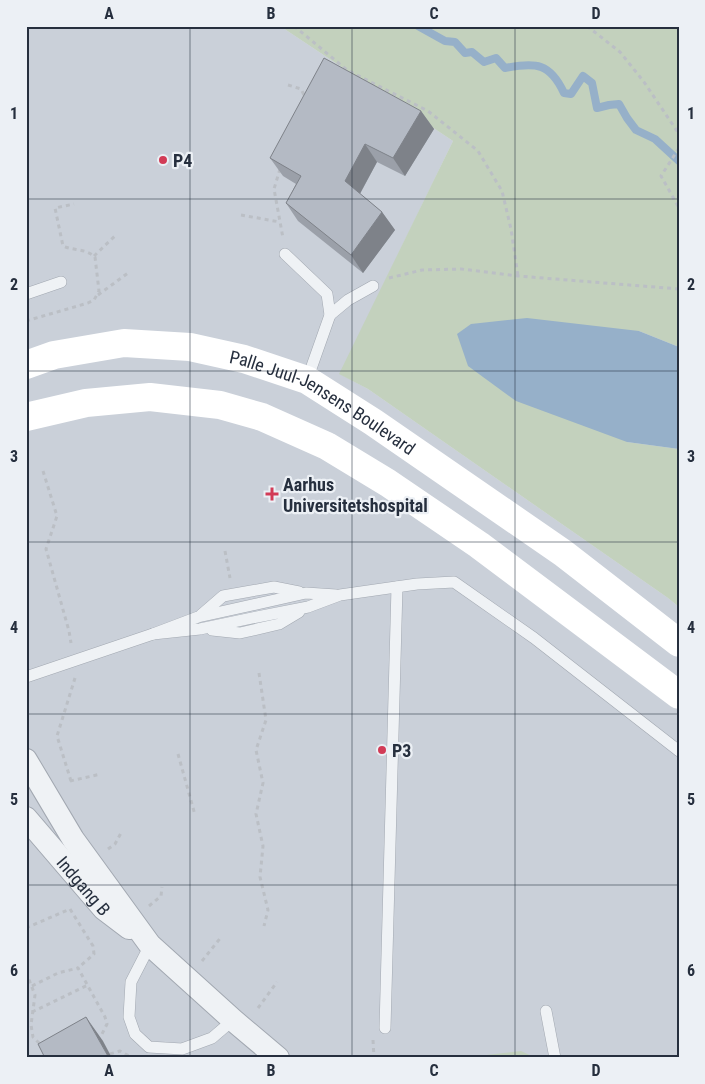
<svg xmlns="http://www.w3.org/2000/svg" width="705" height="1084" font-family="'Roboto Condensed',sans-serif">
<rect width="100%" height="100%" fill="#dce1e7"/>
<path fill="#cad0d9" d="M26,26H280L453,141L340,374L368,389L668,598L679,607V1058H26Z"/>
<g fill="#c3d1bd">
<path d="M280,26H679V347L639,331L627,442L679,449V607L668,598L368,389L339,374L453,141Z"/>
<path d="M521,1051L536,1058H461Z"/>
</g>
<path fill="#96b0c9" d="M527,318L639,331L679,347V449L627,442L516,401L468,366L457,334L471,324Z"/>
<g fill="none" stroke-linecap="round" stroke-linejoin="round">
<path stroke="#96b0c9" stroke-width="8" d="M418,26L445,41L455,42L465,53L472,52L484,62L496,58L505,68C536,62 550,63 564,93L571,94L583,76L592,83L597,108L609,105L619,104L627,118L636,130L655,139L679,161"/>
<defs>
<g id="lane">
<path d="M285,254L327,294L330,315L307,380"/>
<path d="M26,294L61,282"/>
<path d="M330,315L348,300L373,286"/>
<path d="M201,615L223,596L274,587L299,592"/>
<path d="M212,630L240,633L279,624L299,612"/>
<path d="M153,634L200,629L257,617L308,607L340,595L417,584L454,582L534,638L679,751"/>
<path d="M26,677L153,634L198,617L306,593L336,595"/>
<path d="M150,945L131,982L129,1017L135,1034L149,1047L182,1049L212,1038L233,1020"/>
<path d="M546,1011L555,1058"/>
<path d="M385,1028L397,587"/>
</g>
<g id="street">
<path d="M26,760L73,839L150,945L233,1020L278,1058"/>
<path id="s1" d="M26,818L104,909L129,928"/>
</g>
</defs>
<use href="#lane" stroke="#a2a8b1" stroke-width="12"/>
<use href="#street" stroke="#a2a8b1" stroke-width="24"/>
<g stroke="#bbbfc5" stroke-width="3" stroke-dasharray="4 4" stroke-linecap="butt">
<path d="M294,26L347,70L428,111L478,151L502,191L511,229L518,276"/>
<path d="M587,26L620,52L644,82L679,134"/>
<path d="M288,85L301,89L305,97"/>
<path d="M679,148L661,176L679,208"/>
<path d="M280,169L274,189L283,238"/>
<path d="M241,215L280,222"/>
<path d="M94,256L117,234"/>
<path d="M389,278L422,270L461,269L518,276L679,289"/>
<path d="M98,295L128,273"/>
<path d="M26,321L88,303L94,300L99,291L95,257C85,248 74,251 63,246L55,208L74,204"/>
<path d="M43,471L57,516L46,549L69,631L71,643"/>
<path d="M225,551L230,578"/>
<path d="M259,673L266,720L256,750L263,783L256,814L263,846L260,877L268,910L264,926"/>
<path d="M178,754L195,815"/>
<path d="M70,781L101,774"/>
<path d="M71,781L57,736L75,678"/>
<path d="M108,849L115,844L121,833"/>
<path d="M149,906L161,896L162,887"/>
<path d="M26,928L70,909L93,946L94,954L78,968"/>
<path d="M202,961L222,936"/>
<path d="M26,972L35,995L31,1025L33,1037L41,1045"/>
<path d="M32,986L58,973L78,968L105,1017L107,1024L102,1034L96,1035"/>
<path d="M258,1008L277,982"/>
<path d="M32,1012L88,985"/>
<path d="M373,1040L374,1058"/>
<path d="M110,1054L120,1051L129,1056"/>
</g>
<use href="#lane" stroke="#eff2f5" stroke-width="11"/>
<use href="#street" stroke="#eff2f5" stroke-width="22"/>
<g stroke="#fff" stroke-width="28">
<path id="s2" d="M26,365L54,355L124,343L190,347L244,359L307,380L373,422L563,553L679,643"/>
<path d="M26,417L86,403L150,397L220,405L262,417L327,446L388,483L479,545L679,695"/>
</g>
</g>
<path fill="#9ba0a9" d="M421,111L434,129L405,176L377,162L360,194L382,212L395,230L363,273L298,221L286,203L296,184L283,176L270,158Z"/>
<g fill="#7e8289">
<path d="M421,111L434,129L405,176L393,158Z"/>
<path d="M365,144L377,162L357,199L345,181Z"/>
<path d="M382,212L395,230L363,273L351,255Z"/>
<path d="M86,1017L103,1041L112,1058H109Z"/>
</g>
<g fill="#b4bac4" stroke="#7e8289">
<path d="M324,58L421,111L393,158L365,144L345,181L382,212L351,255L286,203L301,176L270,158Z"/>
<path d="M86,1017L109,1058H45L38,1044Z"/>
</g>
<path fill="none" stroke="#262f3e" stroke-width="1" stroke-opacity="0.55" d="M190,26V1058M352,26V1058M515,26V1058M26,199H679M26,371H679M26,542H679M26,714H679M26,885H679"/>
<g fill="#d23b56" stroke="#ecf0f5" stroke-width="2">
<circle cx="163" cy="160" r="5"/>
<path d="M269.5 486.5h5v5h5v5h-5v5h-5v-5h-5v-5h5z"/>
<circle cx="382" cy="750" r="5"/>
</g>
<g text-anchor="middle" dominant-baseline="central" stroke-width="4.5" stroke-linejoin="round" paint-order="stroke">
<g font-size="18" font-weight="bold" fill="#262f3e" stroke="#ecf0f5" text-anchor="start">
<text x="173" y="160">P4</text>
<text x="283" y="484">Aarhus<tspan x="283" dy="21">Universitetshospital</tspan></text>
<text x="392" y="750">P3</text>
</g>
<g font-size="18" fill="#262f3e" stroke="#ecf0f5">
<text stroke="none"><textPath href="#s2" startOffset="312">Palle Juul-Jensens Boulevard</textPath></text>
<text stroke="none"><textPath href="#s1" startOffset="89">Indgang B</textPath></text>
</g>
</g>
<rect width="705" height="1084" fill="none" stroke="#ecf0f5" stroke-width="55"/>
<rect x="28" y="28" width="650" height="1028" fill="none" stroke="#262f3e" stroke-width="2"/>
<g font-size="16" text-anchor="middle" font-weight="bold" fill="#262f3e">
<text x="109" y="19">A</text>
<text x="271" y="19">B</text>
<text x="434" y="19">C</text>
<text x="596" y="19">D</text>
<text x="14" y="119">1</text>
<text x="691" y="119">1</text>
<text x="14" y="290">2</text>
<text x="691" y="290">2</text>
<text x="14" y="462">3</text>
<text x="691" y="462">3</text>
<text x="14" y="633">4</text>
<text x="691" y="633">4</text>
<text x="14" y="805">5</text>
<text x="691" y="805">5</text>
<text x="14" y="976">6</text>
<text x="691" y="976">6</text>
<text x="109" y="1076">A</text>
<text x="271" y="1076">B</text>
<text x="434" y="1076">C</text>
<text x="596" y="1076">D</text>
</g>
</svg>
